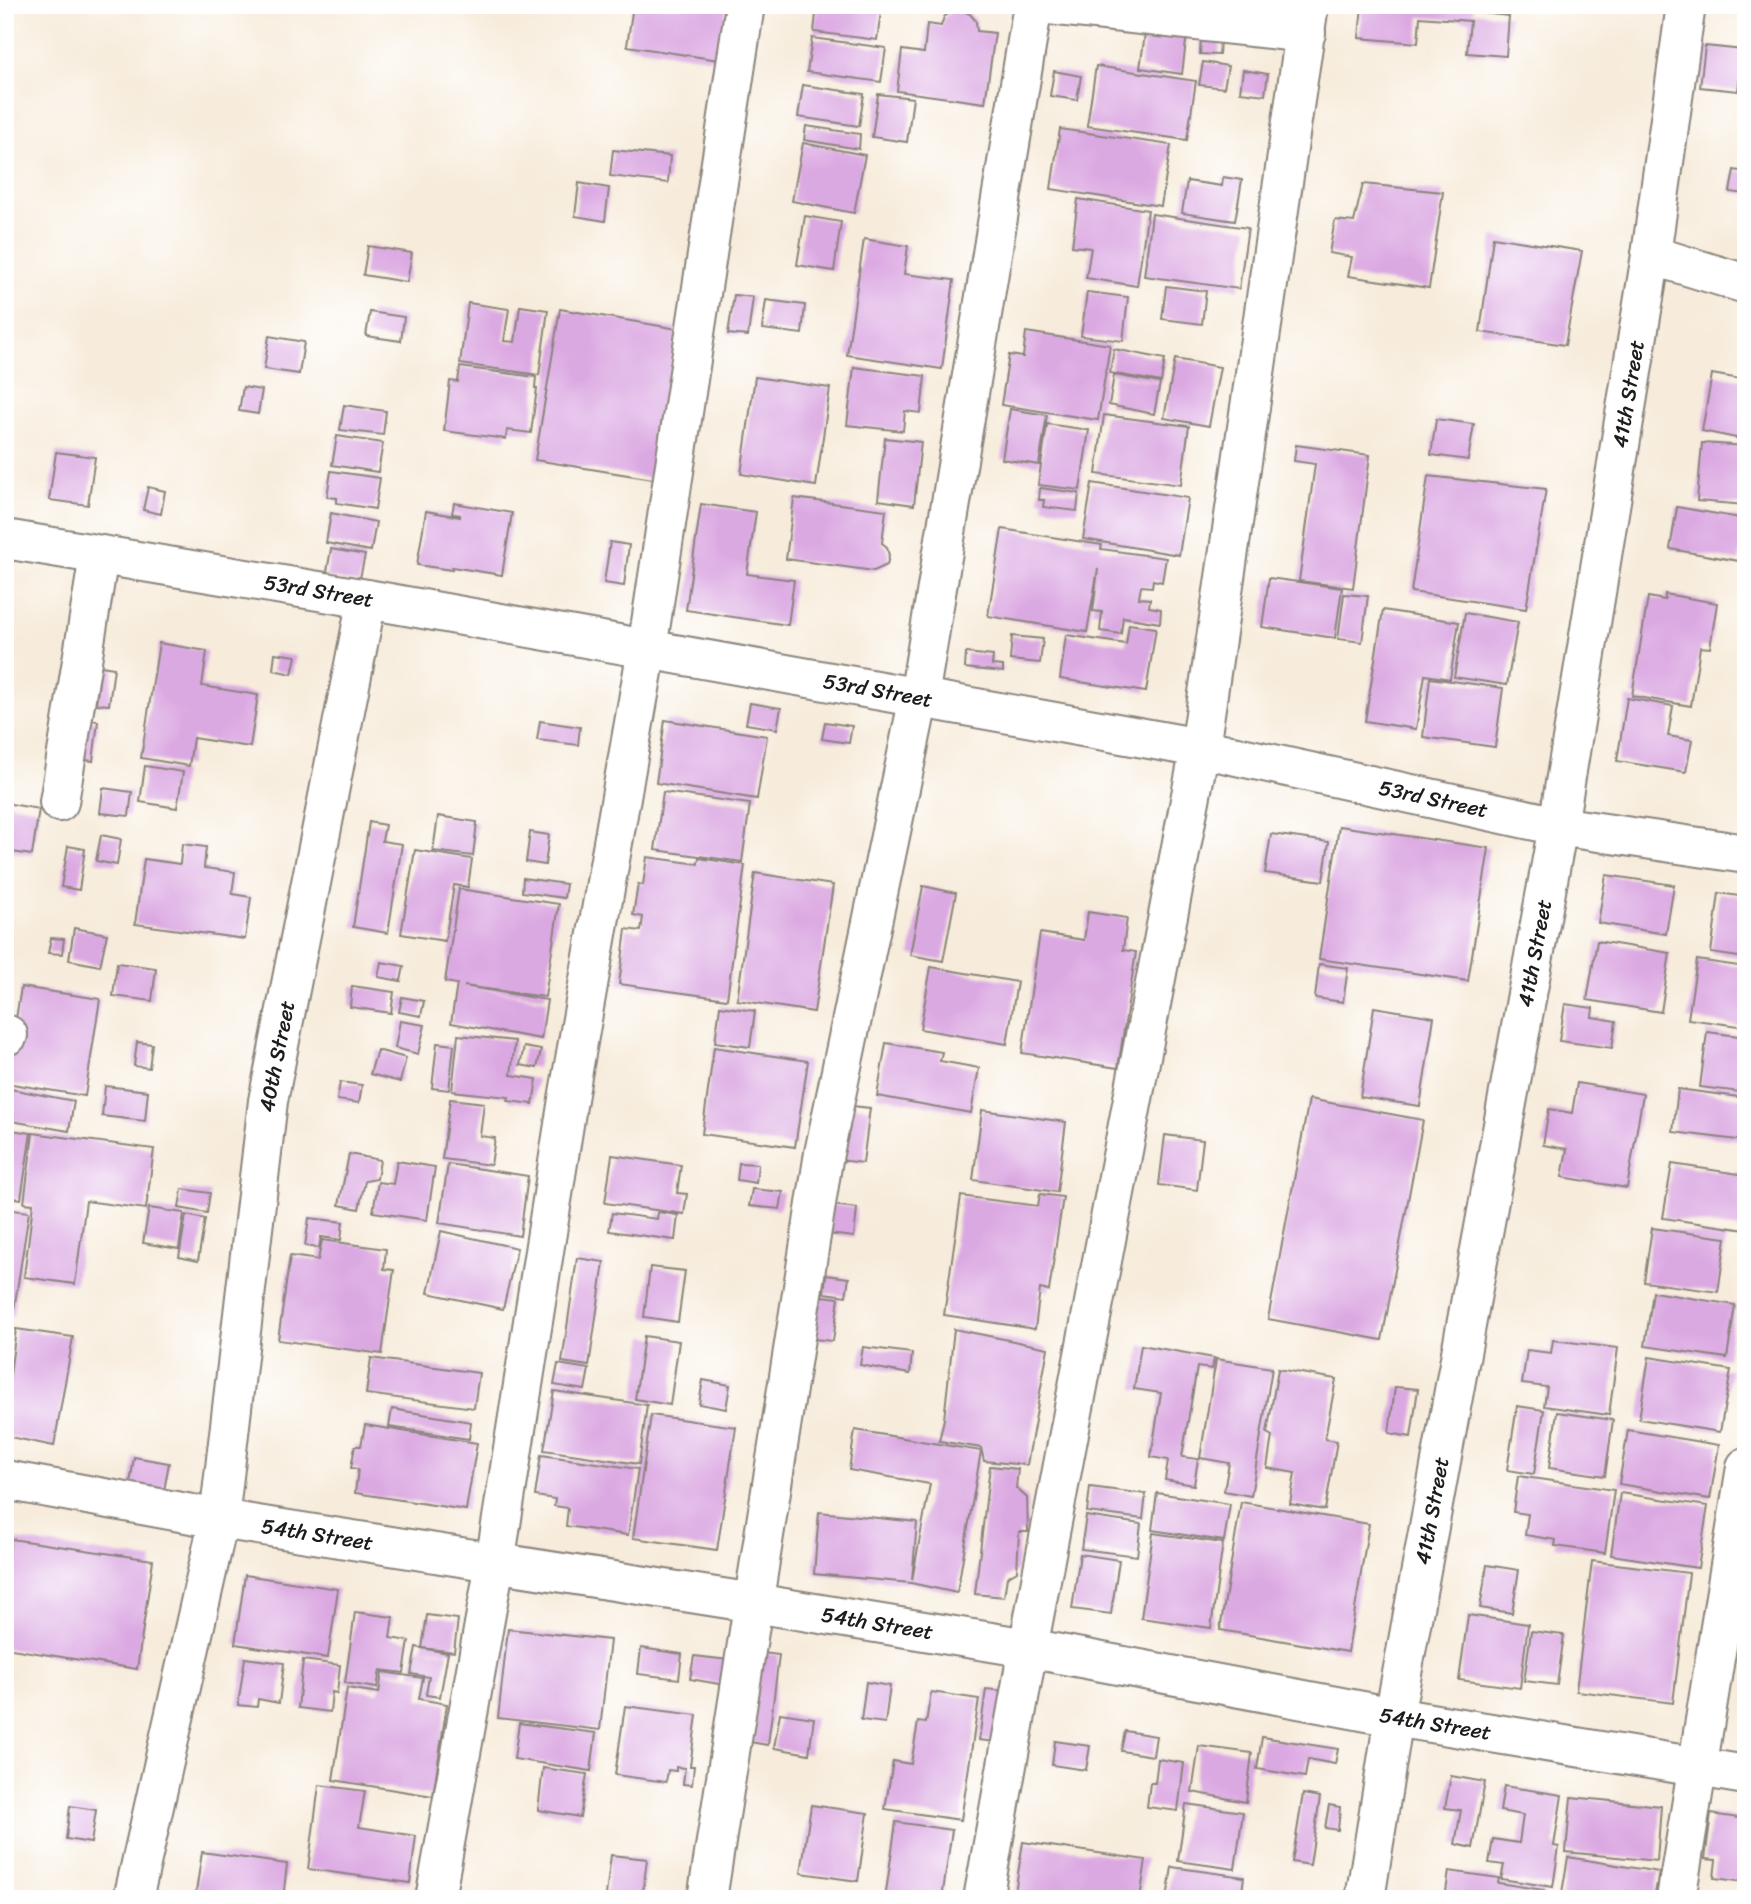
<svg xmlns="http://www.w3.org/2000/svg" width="1751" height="1904" font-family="Sriracha,sans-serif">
<rect width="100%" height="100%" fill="#fff"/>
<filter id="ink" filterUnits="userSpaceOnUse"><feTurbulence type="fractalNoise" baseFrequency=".0143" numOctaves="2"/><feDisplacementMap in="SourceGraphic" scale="14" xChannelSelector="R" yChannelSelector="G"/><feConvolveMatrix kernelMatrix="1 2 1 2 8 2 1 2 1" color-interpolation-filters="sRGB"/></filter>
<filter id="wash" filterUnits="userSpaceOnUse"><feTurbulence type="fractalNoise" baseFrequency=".00686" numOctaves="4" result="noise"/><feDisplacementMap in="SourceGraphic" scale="28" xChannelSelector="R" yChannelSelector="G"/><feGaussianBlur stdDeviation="1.57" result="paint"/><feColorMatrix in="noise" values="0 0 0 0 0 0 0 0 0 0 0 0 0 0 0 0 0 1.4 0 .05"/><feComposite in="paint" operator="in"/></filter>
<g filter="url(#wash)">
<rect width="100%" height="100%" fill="#f7ecdb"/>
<g id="blocks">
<g fill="#dba9e2">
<path d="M633,5H727L719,60L627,46Z"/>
<path d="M817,5H882L877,40L814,32Z"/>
<path d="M1362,5H1474L1473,12L1509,16L1506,56L1467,53L1470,21L1420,17L1418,43L1359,38Z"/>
<path d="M961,10L970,14L976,21L977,31L995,33L985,103L897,91L902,50L924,53L927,24L941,26L944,17L952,11Z"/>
<path d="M1146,27L1187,33L1182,74L1140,68Z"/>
<path d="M1201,37L1220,38L1219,55L1200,54Z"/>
<path d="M812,38L886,48L881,82L807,72Z"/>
<path d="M1705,46L1743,50L1738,91L1700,87Z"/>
<path d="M1203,62L1228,66L1224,88L1199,85Z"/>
<path d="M1096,66L1196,81L1187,140L1087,126Z"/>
<path d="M1243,70L1268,74L1265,95L1240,92Z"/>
<path d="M1054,71L1081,76L1077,100L1050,96Z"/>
<path d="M803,85L864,94L859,126L798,117Z"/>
<path d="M878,94L913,98L907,142L872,137Z"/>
<path d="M806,126L860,134L859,149L804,140Z"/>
<path d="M1060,129L1171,145L1161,206L1051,189Z"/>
<path d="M803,143L865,155L854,213L792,201Z"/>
<path d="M613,150L670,156L668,183L610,176Z"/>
<path d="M1734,170L1746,172V194L1730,192Z"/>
<path d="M1223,177L1242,180L1235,221L1182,213L1187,181L1222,186Z"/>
<path d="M579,183L609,188L605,221L575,216Z"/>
<path d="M1363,184L1443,192L1429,288L1348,276L1352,257L1329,253L1335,220L1354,222Z"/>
<path d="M1078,199L1148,210L1137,286L1086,278L1091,248L1072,246Z"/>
<path d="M1152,214L1248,228L1239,289L1144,276Z"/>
<path d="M805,216L841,222L834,271L797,265Z"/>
<path d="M1493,237L1582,251L1565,345L1480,332Z"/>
<path d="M864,239L908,246L904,274L954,280L942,369L847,355Z"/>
<path d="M368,246L412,253L407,282L363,275Z"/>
<path d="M1166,286L1206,291L1202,324L1162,319Z"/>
<path d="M1087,292L1128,297L1123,341L1081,336Z"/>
<path d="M734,295L753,297L748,336L728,334Z"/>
<path d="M766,300L805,305L802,334L762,329Z"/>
<path d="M468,303L509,309L504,341L515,342L520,306L548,310L539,375L460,364Z"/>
<path d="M560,309L678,329L653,479L535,460Z"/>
<path d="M370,312L404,317L401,341L366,336Z"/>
<path d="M1026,332L1110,345L1098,420L1001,405L1009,355L1023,357Z"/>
<path d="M269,336L304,342L299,374L264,369Z"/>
<path d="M1114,349L1165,359L1161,382L1110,373Z"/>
<path d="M1175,359L1220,367L1209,426L1164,418Z"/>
<path d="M460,367L536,377L535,388H537L531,433L507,430L506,439L444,431L450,381L458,382Z"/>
<path d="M854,367L925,376L921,413L905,411L903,431L847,425Z"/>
<path d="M1712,374L1746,380V440L1702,431Z"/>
<path d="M1114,375L1160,383L1154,414L1109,405Z"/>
<path d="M755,377L830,388L816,486L741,474Z"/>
<path d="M243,387L262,390L258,414L239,411Z"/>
<path d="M344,405L386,411L383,435L340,430Z"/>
<path d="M1010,409L1047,415L1039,465L1002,459Z"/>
<path d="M1104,415L1189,426L1181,485L1096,474Z"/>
<path d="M1436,419L1474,424L1468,460L1431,455Z"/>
<path d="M1047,424L1089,430L1080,490L1038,485Z"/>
<path d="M337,436L383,443L378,472L332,465Z"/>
<path d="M885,438L921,442L914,505L878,500Z"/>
<path d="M1702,443L1746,446V505L1697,501Z"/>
<path d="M1296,445L1370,455L1353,588L1299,581L1315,464L1294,461Z"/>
<path d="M56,452L95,457L88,505L49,500Z"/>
<path d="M331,471L380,478L375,509L337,503V498L327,497Z"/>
<path d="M1428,476L1546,489L1526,609L1411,592Z"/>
<path d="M1092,483L1188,498L1179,555L1083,539Z"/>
<path d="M148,487L165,491L161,514L143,510Z"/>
<path d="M1040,488L1079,493L1077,511L1043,507L1044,500H1039Z"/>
<path d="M794,498L886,510L882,543L887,547L889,556L887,565L874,571L786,559Z"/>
<path d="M454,503L512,513L502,575L452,567V570L417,565L426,511L460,517V515L452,514Z"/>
<path d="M701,504L756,512L747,574L794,580L788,625L686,610Z"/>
<path d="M1677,507L1746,519L1739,561L1670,549Z"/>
<path d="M331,513L376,522L371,551L326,543Z"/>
<path d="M1002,529L1102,545L1101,549L1166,558L1162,582L1153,580L1152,587L1141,586L1139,598L1150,599L1149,607L1161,609L1160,623L1123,617L1121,634L1100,631L1102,612L1093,611L1098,569L1087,632L988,616Z"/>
<path d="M610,542L629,545L624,586L604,583Z"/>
<path d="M331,549L365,555L359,583L326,577Z"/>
<path d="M1269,578L1342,588L1335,638L1262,627Z"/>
<path d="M1344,594L1368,596L1362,642L1338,639Z"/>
<path d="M1665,594L1717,603L1710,648L1700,647L1691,706L1632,696L1648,597L1665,600Z"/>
<path d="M1383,610L1459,622L1450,679L1425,675L1416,729L1365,721Z"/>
<path d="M1465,613L1518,622L1507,685L1454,677Z"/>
<path d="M1129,624L1156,628L1146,692L1060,679L1066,635L1126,644Z"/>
<path d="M1012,636L1043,639L1040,663L1010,660Z"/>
<path d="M159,643L207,651L202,686L258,695L250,747L193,738L189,766L141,758Z"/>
<path d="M275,653L296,656L292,674L273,670Z"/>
<path d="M966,653L993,656L992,665L1003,666V672L965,668Z"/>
<path d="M101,666L114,668L109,705L96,704Z"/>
<path d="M1430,678L1503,688L1495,747L1423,737Z"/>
<path d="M1627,698L1673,706L1668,736L1692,740L1686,772L1617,761Z"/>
<path d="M750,703L781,708L777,729L746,724Z"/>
<path d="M84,719L98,721L93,761L79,759Z"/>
<path d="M665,720L767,736L757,799L656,783Z"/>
<path d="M540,721L580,727L578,745L537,740Z"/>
<path d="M825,722L852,726L849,743L822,739Z"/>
<path d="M145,766L183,772L177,808L140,802Z"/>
<path d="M103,788L132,792L129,816L100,813Z"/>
<path d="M663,792L750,804L742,862L655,850Z"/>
<path d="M5,803L39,809L32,855L5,851Z"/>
<path d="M438,816L477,822L473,856L433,851Z"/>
<path d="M369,822L385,825L382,841L402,844L388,933L353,927Z"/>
<path d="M1339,826L1489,848L1468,981L1319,959Z"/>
<path d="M530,832L549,835L545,865L526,862Z"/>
<path d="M1271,834L1329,842L1323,881L1265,873Z"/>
<path d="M101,835L121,839L117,865L96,861Z"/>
<path d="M182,844L206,847L204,868L235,872L232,894L251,897L245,939L135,924L144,859L180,864Z"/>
<path d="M68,846L85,849L79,890L61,887Z"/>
<path d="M415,850L472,859L468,887L454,885L445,941L401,934Z"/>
<path d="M647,857L698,864L699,858L745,865L727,999L619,984L626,929L641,931L643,917L633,915L638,884L643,885Z"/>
<path d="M755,873L833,885L814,1012L737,1000Z"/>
<path d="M1606,875L1674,885L1666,934L1598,923Z"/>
<path d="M523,878L566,884L564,898L522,892Z"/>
<path d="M923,886L956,893L943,961L910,955Z"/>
<path d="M459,889L559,904L545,997L464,986L547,1000L541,1039L451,1023L457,984L445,982Z"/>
<path d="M1719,893L1746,897V958L1711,953Z"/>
<path d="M1088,912L1127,918L1123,950L1136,952L1118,1068L1022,1053L1040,933L1084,940Z"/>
<path d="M74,928L107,934L100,966L69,960Z"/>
<path d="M51,938L64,939L62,954L48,953Z"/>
<path d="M1597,941L1670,953L1661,1012L1587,1000Z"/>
<path d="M1697,960L1746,967V1027L1688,1019Z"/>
<path d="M381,962L404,966L401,981L378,977Z"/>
<path d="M117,963L156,968L152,1001L113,996Z"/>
<path d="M1319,964L1348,968L1343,1002L1315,998Z"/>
<path d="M931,967L1017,982L1007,1044L920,1029Z"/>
<path d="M352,986L394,992L391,1013L350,1007Z"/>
<path d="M21,987L100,999L85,1096L6,1083Z"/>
<path d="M402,997L424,1001L421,1016L399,1012Z"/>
<path d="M1565,1004L1593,1008L1592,1017L1616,1021L1612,1048L1559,1041Z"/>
<path d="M720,1006L755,1011L750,1047L715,1042Z"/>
<path d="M1374,1007L1434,1017L1420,1106L1360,1097Z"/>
<path d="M400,1021L425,1025L418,1054L395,1048Z"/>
<path d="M1707,1032L1746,1037V1060H1744L1740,1092L1700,1087Z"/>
<path d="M458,1035L515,1041L511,1075L537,1079L533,1104L508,1101L509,1097L452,1091Z"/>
<path d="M137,1042L152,1044L149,1068L134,1066Z"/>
<path d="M437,1043L454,1045L449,1090L432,1088Z"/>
<path d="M886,1043L942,1052L940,1061L979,1068L971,1113L877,1096Z"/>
<path d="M524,1047L541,1050L537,1068L520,1065Z"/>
<path d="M714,1047L808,1061L795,1147L702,1134Z"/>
<path d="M377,1050L406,1058L400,1082L370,1074Z"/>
<path d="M340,1082L362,1085L359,1103L337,1100Z"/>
<path d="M1577,1083L1643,1094L1627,1188L1562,1177L1567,1149L1543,1145L1549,1109L1572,1113Z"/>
<path d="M105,1086L148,1091L145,1121L102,1116Z"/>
<path d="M5,1088L74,1101L69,1131L5,1120Z"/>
<path d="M1678,1089L1746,1098V1141L1673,1132Z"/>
<path d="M450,1099L484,1103L480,1136L495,1138L491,1165L442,1159Z"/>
<path d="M1309,1099L1423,1120L1382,1340L1268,1319Z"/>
<path d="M852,1106L870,1108L863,1163L839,1160L842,1131L849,1132Z"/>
<path d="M982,1110L1066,1122L1057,1192L973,1180Z"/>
<path d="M5,1129L31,1133L21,1199L5,1197Z"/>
<path d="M33,1133L154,1149L146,1209L86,1201L75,1284L24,1277L33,1204L24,1203Z"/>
<path d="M1165,1135L1203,1140L1197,1190L1159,1185Z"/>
<path d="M349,1154L380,1160L377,1179L365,1181L359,1209L339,1205Z"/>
<path d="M612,1155L681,1165L677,1193L687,1194L684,1214L605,1203Z"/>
<path d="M397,1161L435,1167L427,1220L373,1212L378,1182L393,1184Z"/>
<path d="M739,1163L758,1164L756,1183L737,1180Z"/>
<path d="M448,1164L528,1176L520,1236L439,1223Z"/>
<path d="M1672,1164L1746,1175V1230L1663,1218Z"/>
<path d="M182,1189L210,1193L207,1213L179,1208Z"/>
<path d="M752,1189L783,1192L780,1209L749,1206Z"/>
<path d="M1040,1194L1063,1197L1049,1291L1040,1289L1035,1329L944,1315L961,1196L1038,1206Z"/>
<path d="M823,1204L857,1208L854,1237L819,1233Z"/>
<path d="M149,1208L184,1213L179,1249L143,1243Z"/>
<path d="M5,1209L29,1212L13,1316L5,1315Z"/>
<path d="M658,1212L678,1215L675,1240L609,1231L612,1213L657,1219Z"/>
<path d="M186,1215L205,1219L198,1261L179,1257Z"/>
<path d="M309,1218L343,1222L341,1240L321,1237L319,1248L305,1246Z"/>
<path d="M1652,1228L1726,1238L1718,1292L1644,1282Z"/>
<path d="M441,1231L517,1248L503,1309L428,1293Z"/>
<path d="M322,1240L386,1249L384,1269L394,1270L382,1354L278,1340L290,1256L318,1260Z"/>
<path d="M577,1258L604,1262L589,1366L562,1362Z"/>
<path d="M650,1267L685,1271L678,1322L644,1317Z"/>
<path d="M826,1275L849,1278L846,1296L824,1293Z"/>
<path d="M1653,1292L1735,1305L1727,1358L1645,1346Z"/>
<path d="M815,1295L839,1298L833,1341L803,1338Z"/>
<path d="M16,1329L73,1337L54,1446L5,1436V1412Z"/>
<path d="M954,1329L1048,1348L1027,1465L984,1461L981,1448L939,1441L944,1419Z"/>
<path d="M644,1336L679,1341L670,1405L635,1399Z"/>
<path d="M1553,1340L1618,1348L1609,1415L1544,1406L1547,1387L1522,1384L1527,1350L1551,1353Z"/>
<path d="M1141,1345L1214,1358L1212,1369L1197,1367L1182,1457L1198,1459L1194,1485L1165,1480L1168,1460L1151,1457L1161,1393L1134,1389Z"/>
<path d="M863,1347L912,1353L910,1374L860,1365Z"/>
<path d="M1649,1357L1731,1370L1720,1432L1639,1419Z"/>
<path d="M371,1358L479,1373L474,1408L366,1394Z"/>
<path d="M1216,1359L1272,1368L1251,1496L1224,1491L1229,1463L1200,1458Z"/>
<path d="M558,1364L589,1369L585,1390L554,1385Z"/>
<path d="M1278,1369L1336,1379L1325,1439L1337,1441L1325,1510L1290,1504L1295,1473L1267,1468L1272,1436L1267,1433Z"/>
<path d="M703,1380L730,1385L726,1409L699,1404Z"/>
<path d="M1395,1387L1418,1389L1411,1437L1389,1433Z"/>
<path d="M554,1391L647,1405L639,1464L544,1450Z"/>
<path d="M1517,1406L1544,1410L1534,1474L1507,1470Z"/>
<path d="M392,1409L471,1422L469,1439L389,1427Z"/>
<path d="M1557,1412L1613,1420L1605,1476L1549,1468Z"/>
<path d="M651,1415L736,1427L717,1550L633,1538Z"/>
<path d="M365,1425L477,1443L466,1510L355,1493L358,1469L351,1468L355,1446H361Z"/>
<path d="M855,1430L981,1451L957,1593L911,1583L814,1574L819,1512L917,1522L912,1580L930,1484L849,1470Z"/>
<path d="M1628,1430L1719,1445L1710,1499L1619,1484Z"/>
<path d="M541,1455L638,1469L628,1535L566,1526L568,1508L554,1506L555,1499L535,1496Z"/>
<path d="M134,1457L169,1463L164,1491L130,1485Z"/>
<path d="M990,1466L1018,1469L1016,1488L1027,1498L1028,1532H1019L1017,1571L1007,1577L1004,1597L975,1594Z"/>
<path d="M1518,1476L1614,1490L1605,1553L1555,1546L1556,1540L1525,1535L1528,1514L1513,1512Z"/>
<path d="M1090,1487L1146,1494L1143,1519L1087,1512Z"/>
<path d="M1157,1493L1230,1504L1224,1541L1152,1530Z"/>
<path d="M1620,1493L1708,1506L1698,1568L1611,1555Z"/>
<path d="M1241,1502L1369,1524L1348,1652L1220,1630Z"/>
<path d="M1086,1516L1141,1524L1137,1556L1081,1549Z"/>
<path d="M1153,1533L1223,1543L1211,1628L1141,1618Z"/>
<path d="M11,1539L153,1560L137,1669L5,1648V1578Z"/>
<path d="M1080,1554L1119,1560L1111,1614L1072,1609Z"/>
<path d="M1592,1561L1689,1573L1673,1703L1576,1691Z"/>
<path d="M1487,1565L1519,1570L1512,1613L1480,1608Z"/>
<path d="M245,1575L338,1589L328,1658L235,1644Z"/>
<path d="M355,1612L393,1617L390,1638L409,1641L404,1673L380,1670L377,1688L345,1683Z"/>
<path d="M427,1615L458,1619L454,1652L422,1648Z"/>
<path d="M1468,1615L1528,1624L1520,1688L1459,1680Z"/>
<path d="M508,1629L610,1640L600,1730L498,1718Z"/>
<path d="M1531,1631L1564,1635L1557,1685L1524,1681Z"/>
<path d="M416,1647L448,1653L440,1697L426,1695L429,1677L411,1674Z"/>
<path d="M641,1648L682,1654L679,1679L638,1674Z"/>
<path d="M749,1651L779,1655L768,1745L737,1740Z"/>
<path d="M694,1656L728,1660L725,1685L690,1679Z"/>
<path d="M245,1658L284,1663L279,1703L258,1699L257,1707L238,1705Z"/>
<path d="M303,1660L340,1665L337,1693L332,1692L330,1712L298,1708Z"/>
<path d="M382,1672L423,1678L419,1699L447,1704L433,1796L333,1780L347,1688L379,1693Z"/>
<path d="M866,1682L890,1686L885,1723L861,1720Z"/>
<path d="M986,1689L1012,1692L1005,1743L979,1740Z"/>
<path d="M931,1692L979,1699L961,1820L885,1809L893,1761L911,1764L918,1722L926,1723Z"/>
<path d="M625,1706L697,1715L690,1766H694L692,1785L683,1784L685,1768L676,1767V1771L668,1770L666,1782L615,1775Z"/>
<path d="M780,1713L814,1718L809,1754L774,1748Z"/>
<path d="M519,1723L596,1733L591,1771L514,1759Z"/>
<path d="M1125,1731L1156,1736L1153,1756L1121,1751Z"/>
<path d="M1262,1737L1338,1749L1335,1764L1308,1759L1305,1777L1257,1769Z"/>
<path d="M1055,1741L1090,1746L1086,1770L1052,1765Z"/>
<path d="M1199,1746L1252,1753L1246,1802L1192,1792Z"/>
<path d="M1158,1759L1184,1763L1178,1811L1147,1807L1150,1783H1155Z"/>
<path d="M543,1768L587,1774L580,1817L538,1810Z"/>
<path d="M1451,1776L1485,1782L1473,1848L1455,1844L1461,1810L1445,1808Z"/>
<path d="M319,1785L365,1791L359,1827L416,1836L410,1883L308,1869Z"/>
<path d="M1504,1786L1562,1795L1554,1846L1559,1847L1553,1887L1501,1879L1504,1865L1489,1863L1493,1839L1519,1843L1523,1815L1500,1811Z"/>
<path d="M1303,1794L1320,1797L1310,1865L1292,1862Z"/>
<path d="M1571,1797L1661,1806L1657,1861L1566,1852Z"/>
<path d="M1186,1804L1243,1812L1235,1869L1178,1861Z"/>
<path d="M811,1805L868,1813L858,1881L801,1873Z"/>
<path d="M1329,1805L1340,1807L1338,1830L1325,1828Z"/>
<path d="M70,1806L96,1810L91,1843L66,1839Z"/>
<path d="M1711,1814L1746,1819V1882L1714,1878L1716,1860L1705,1859Z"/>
<path d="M896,1822L952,1830L942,1899H885Z"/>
<path d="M1023,1842L1146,1860L1140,1899H1014Z"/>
<path d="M202,1852L287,1864L283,1899H195Z"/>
<path d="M611,1855L647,1859L642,1899L606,1895Z"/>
<path d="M1568,1857L1659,1872L1654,1899H1561Z"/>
<path d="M1172,1867L1244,1877L1241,1899H1167Z"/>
<path d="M1449,1871L1499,1878L1498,1883L1544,1890L1543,1899H1445Z"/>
</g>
</g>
</g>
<g filter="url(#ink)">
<use href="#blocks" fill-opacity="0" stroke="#8a847c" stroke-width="2"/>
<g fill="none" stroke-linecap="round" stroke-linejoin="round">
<defs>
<g id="minor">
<path d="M1049,5L1306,33"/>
<path d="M1651,255L1746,284"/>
<path id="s1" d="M5,539L367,599L1200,748L1558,826L1746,854"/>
<path d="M59,802L99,556"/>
<path d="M5,1036L8,1035"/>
<path id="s2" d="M5,1480L219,1519L754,1603L1028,1648L1394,1717L1746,1775"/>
<path id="s3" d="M133,1899L219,1519L268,1101L367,599"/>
<path d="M435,1899L495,1563L568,1099L647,649L745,5"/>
<path d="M707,1899L824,1153L919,697L1033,5"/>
<path d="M983,1899L1028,1648L1200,748L1309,5"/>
<path id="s4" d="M1365,1899L1394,1717L1558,826L1651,255L1686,5"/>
<path d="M1676,1899L1746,1467"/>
</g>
</defs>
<use href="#minor" stroke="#8a847c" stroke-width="42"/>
<use href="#minor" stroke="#fff" stroke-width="38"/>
</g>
</g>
<g text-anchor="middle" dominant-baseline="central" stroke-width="7" stroke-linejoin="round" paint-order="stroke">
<g font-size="21" fill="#1c1c1c" stroke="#fff">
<text stroke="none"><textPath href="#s4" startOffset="1528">41th Street</textPath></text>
<text stroke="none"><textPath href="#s1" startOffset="318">53rd Street</textPath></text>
<text stroke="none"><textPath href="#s1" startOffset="886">53rd Street</textPath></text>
<text stroke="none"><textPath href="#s1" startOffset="1452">53rd Street</textPath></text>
<text stroke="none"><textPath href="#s4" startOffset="961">41th Street</textPath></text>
<text stroke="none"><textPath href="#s3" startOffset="856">40th Street</textPath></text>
<text stroke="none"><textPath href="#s4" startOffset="394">41th Street</textPath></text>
<text stroke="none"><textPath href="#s2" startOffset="317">54th Street</textPath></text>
<text stroke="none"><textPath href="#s2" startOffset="884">54th Street</textPath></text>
<text stroke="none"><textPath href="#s2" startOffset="1451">54th Street</textPath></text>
</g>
</g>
<rect width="1751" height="1904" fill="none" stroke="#fff" stroke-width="28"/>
</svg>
